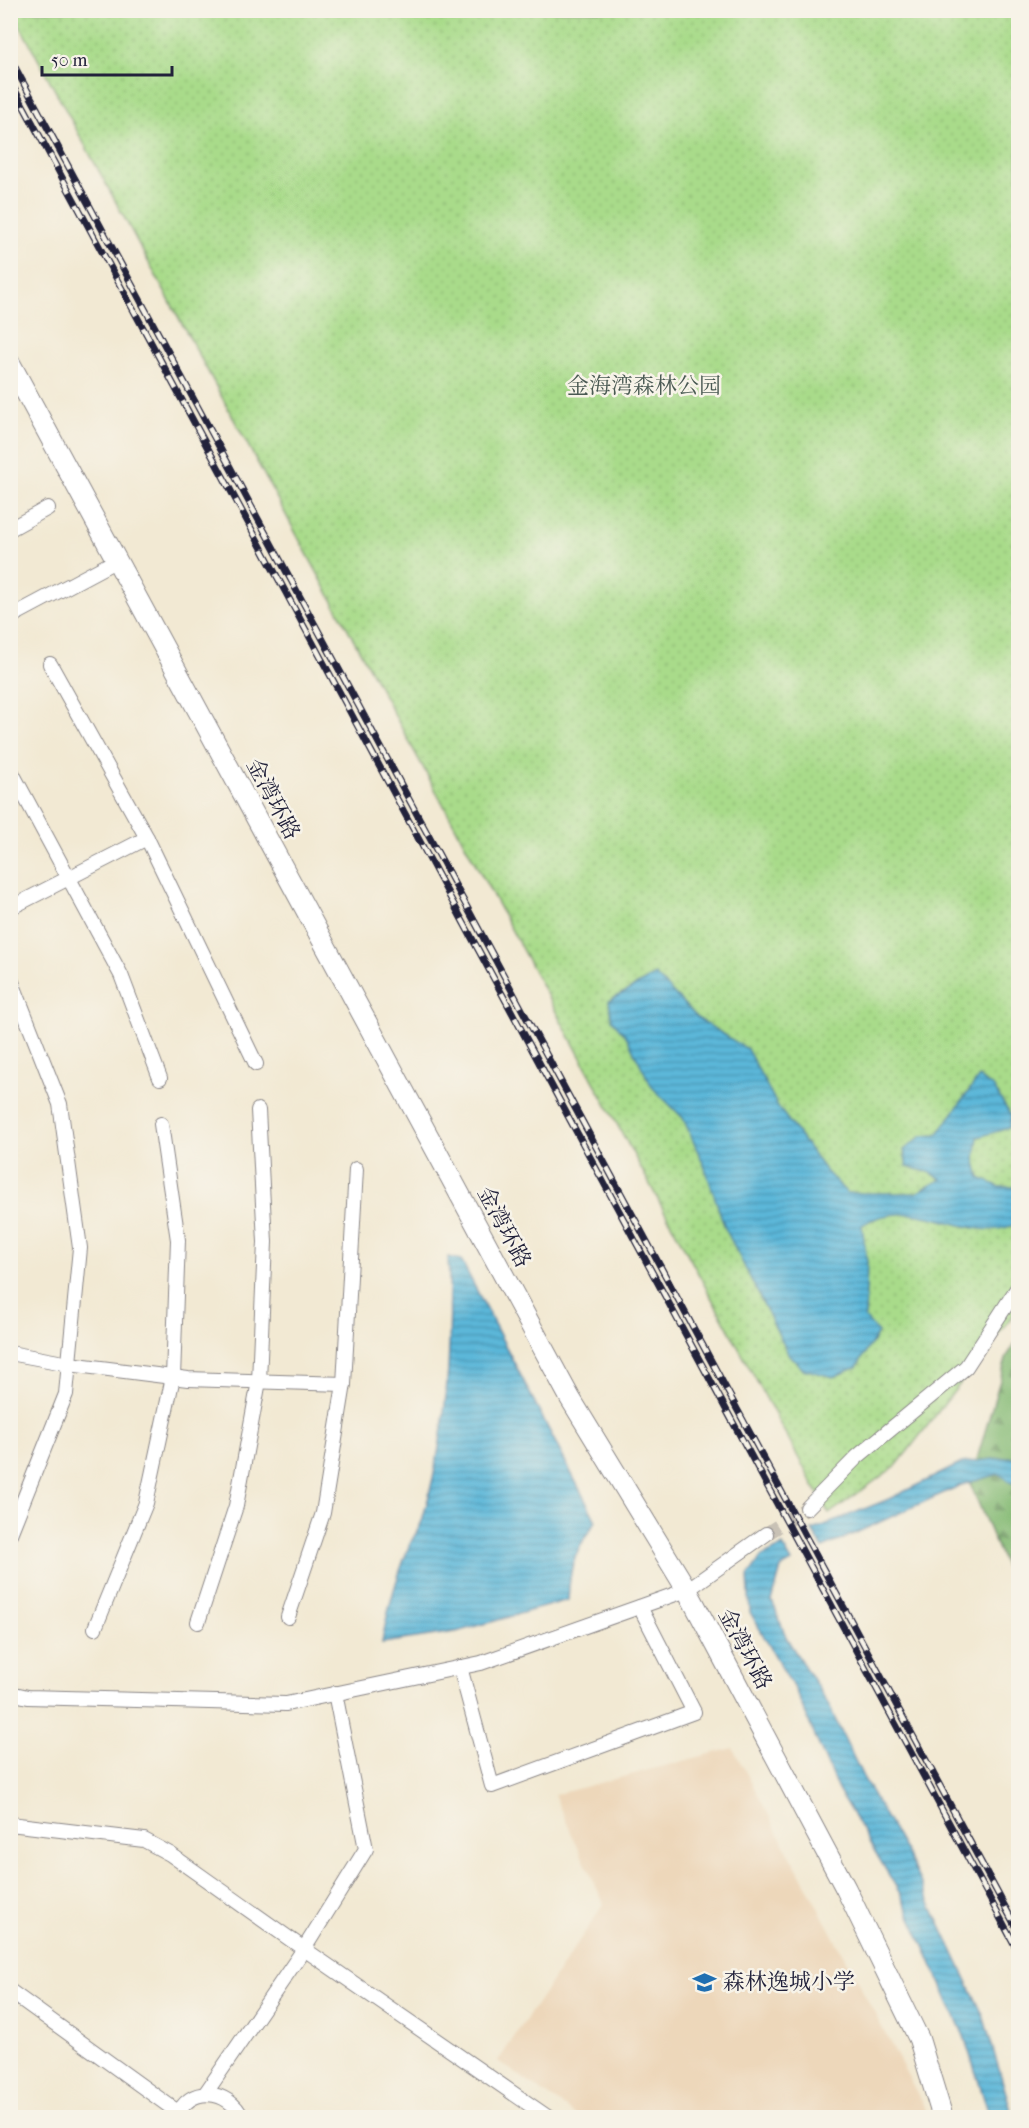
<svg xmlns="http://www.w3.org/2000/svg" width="1029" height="2128" font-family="'IM FELL French Canon','Noto Serif SC',serif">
<defs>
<pattern id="forest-firs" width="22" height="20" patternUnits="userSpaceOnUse" patternTransform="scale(1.5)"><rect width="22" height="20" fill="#86bb76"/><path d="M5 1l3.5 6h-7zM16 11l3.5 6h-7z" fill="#6d9862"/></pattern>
<pattern id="park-dots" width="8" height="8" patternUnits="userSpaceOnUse" patternTransform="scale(1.5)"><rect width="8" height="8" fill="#a9db8a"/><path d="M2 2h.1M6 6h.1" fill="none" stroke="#91bc78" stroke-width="1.8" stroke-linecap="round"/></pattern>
<pattern id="water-rules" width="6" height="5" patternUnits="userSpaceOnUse" patternTransform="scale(1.5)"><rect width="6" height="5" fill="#5bb7d9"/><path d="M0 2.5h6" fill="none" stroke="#4b94b1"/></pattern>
</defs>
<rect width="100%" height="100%" fill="#f7f3e8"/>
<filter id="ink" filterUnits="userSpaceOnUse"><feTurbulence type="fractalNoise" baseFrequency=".0167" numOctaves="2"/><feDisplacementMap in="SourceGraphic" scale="12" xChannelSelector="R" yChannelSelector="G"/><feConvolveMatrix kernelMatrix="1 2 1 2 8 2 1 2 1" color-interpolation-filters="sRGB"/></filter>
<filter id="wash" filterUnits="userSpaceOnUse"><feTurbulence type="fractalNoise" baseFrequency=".008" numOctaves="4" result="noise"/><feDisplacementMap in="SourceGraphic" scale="24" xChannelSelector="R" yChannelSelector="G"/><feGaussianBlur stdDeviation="1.35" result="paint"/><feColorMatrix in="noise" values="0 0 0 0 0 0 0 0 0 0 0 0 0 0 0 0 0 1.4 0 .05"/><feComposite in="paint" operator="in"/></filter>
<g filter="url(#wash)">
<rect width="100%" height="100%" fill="#f2e9d3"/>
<path fill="#edd7ba" d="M733,1748L927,2112L929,2117H579L498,2061L604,1904L554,1795Z"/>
<path fill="url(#forest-firs)" stroke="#546e58" stroke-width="1.5" d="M1018,1340V1598L970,1483L1007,1356Z"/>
<path fill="url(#park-dots)" stroke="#667e62" stroke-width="1.5" d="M12,11H1018V1309L897,1465L829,1514Z"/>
<g fill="url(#water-rules)" stroke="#3e6c8a" stroke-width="1.5">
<path d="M655,975L699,1019L747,1049L779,1108L825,1170L847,1193H916L942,1179L929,1172L907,1167L904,1150L922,1136L937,1135L979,1077L994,1088L1011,1116L1009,1128L978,1137L975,1158L980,1178L1000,1187H1018V1222C977,1250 917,1190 862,1225L867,1262L865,1318L878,1333L857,1367L833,1377L803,1369L789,1355L725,1228L705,1168L683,1118L652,1087L626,1036L612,1020L609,1001Z"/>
<path d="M448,1257L461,1260L596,1521C575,1551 570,1563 568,1600L456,1632L382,1643C387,1610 397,1577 409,1546C413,1537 419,1530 422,1521C447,1437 453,1344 448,1257Z"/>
<path d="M1009,1457L1018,1460V1487L999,1474L961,1485L823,1548L812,1530L889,1499L962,1463Z"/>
<path d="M783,1546L792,1562L781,1568L772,1601L787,1639L827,1702L863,1777L906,1852L983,2015L1013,2117H990L964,2036L901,1895L838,1790L797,1694L750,1612L748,1576L762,1556Z"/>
</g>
</g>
<g filter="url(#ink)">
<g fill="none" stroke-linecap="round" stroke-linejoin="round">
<path stroke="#c8c1b5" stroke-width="14" stroke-dasharray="14 7" stroke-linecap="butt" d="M766,1534L807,1508"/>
<defs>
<g id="street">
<path d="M10,529L48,508"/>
<path d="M10,617L117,560"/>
<path d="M50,664L147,838L256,1064"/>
<path d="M10,769L121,975L160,1078"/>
<path d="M10,908L147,838"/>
<path d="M10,977L60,1104L80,1248L66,1394L10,1534"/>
<path d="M10,1353L69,1364L188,1379L344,1384"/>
<path d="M807,1508L857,1457L966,1367L1018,1287"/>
<path d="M288,1617L323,1513L344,1384L356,1169"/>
<path d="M198,1622L236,1506L259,1381L265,1242L258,1110"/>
<path d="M95,1628L146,1503L173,1377L178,1240L161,1124"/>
<path d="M460,1667L492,1786L694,1712L640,1607"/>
<path d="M10,1693L28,1697L286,1704L481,1663L687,1590L766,1534"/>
<path d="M335,1693L366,1849L304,1949L549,2118"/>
<path d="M10,1824L144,1840L170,1854L304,1949L205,2094"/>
<path d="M10,1991L179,2113"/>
<path d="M177,2118C187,2084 230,2089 242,2118"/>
</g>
<path id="secondary" d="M10,363L570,1398L687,1590L846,1889L919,2039L943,2118"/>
</defs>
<use href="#street" stroke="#8a8687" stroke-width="16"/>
<use href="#secondary" stroke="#8a8687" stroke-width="22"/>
<use href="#street" stroke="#fff" stroke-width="14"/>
<use href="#secondary" stroke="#fff" stroke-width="20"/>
<defs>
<g id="rail">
<path d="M10,58L1018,1931"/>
<path d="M10,81L1018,1951"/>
</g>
</defs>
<use href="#rail" stroke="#22223b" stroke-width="7"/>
<use href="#rail" stroke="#f7f3e8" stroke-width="4.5" stroke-dasharray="14" stroke-linecap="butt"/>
</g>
</g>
<defs>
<symbol id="school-bare" viewBox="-9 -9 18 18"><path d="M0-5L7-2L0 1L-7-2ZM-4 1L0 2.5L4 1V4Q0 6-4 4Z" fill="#1f6fb2" stroke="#f7f3e8" stroke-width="2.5" paint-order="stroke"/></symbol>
</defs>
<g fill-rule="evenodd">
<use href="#school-bare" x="688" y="1966" width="33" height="33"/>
</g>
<g text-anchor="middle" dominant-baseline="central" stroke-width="5" stroke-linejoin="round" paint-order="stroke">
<g font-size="22" fill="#4a5a53" stroke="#f7f3e8">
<text x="644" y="386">金海湾森林公园</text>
</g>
<g font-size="22" fill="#22223b" stroke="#f7f3e8">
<text transform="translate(273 799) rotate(62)">金湾环路</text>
<text transform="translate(504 1227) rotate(62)">金湾环路</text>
<text transform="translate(745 1649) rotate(62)">金湾环路</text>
</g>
<g font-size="22" fill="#22223b" stroke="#f7f3e8" text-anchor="start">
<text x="723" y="1982">森林逸城小学</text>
</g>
</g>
<rect width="1029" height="2128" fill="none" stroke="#f7f3e8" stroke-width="36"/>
<path d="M42 66v9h130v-9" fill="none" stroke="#22223b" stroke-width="3"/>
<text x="51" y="66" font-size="18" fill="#22223b" stroke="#f7f3e8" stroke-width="4.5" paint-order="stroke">50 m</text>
</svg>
